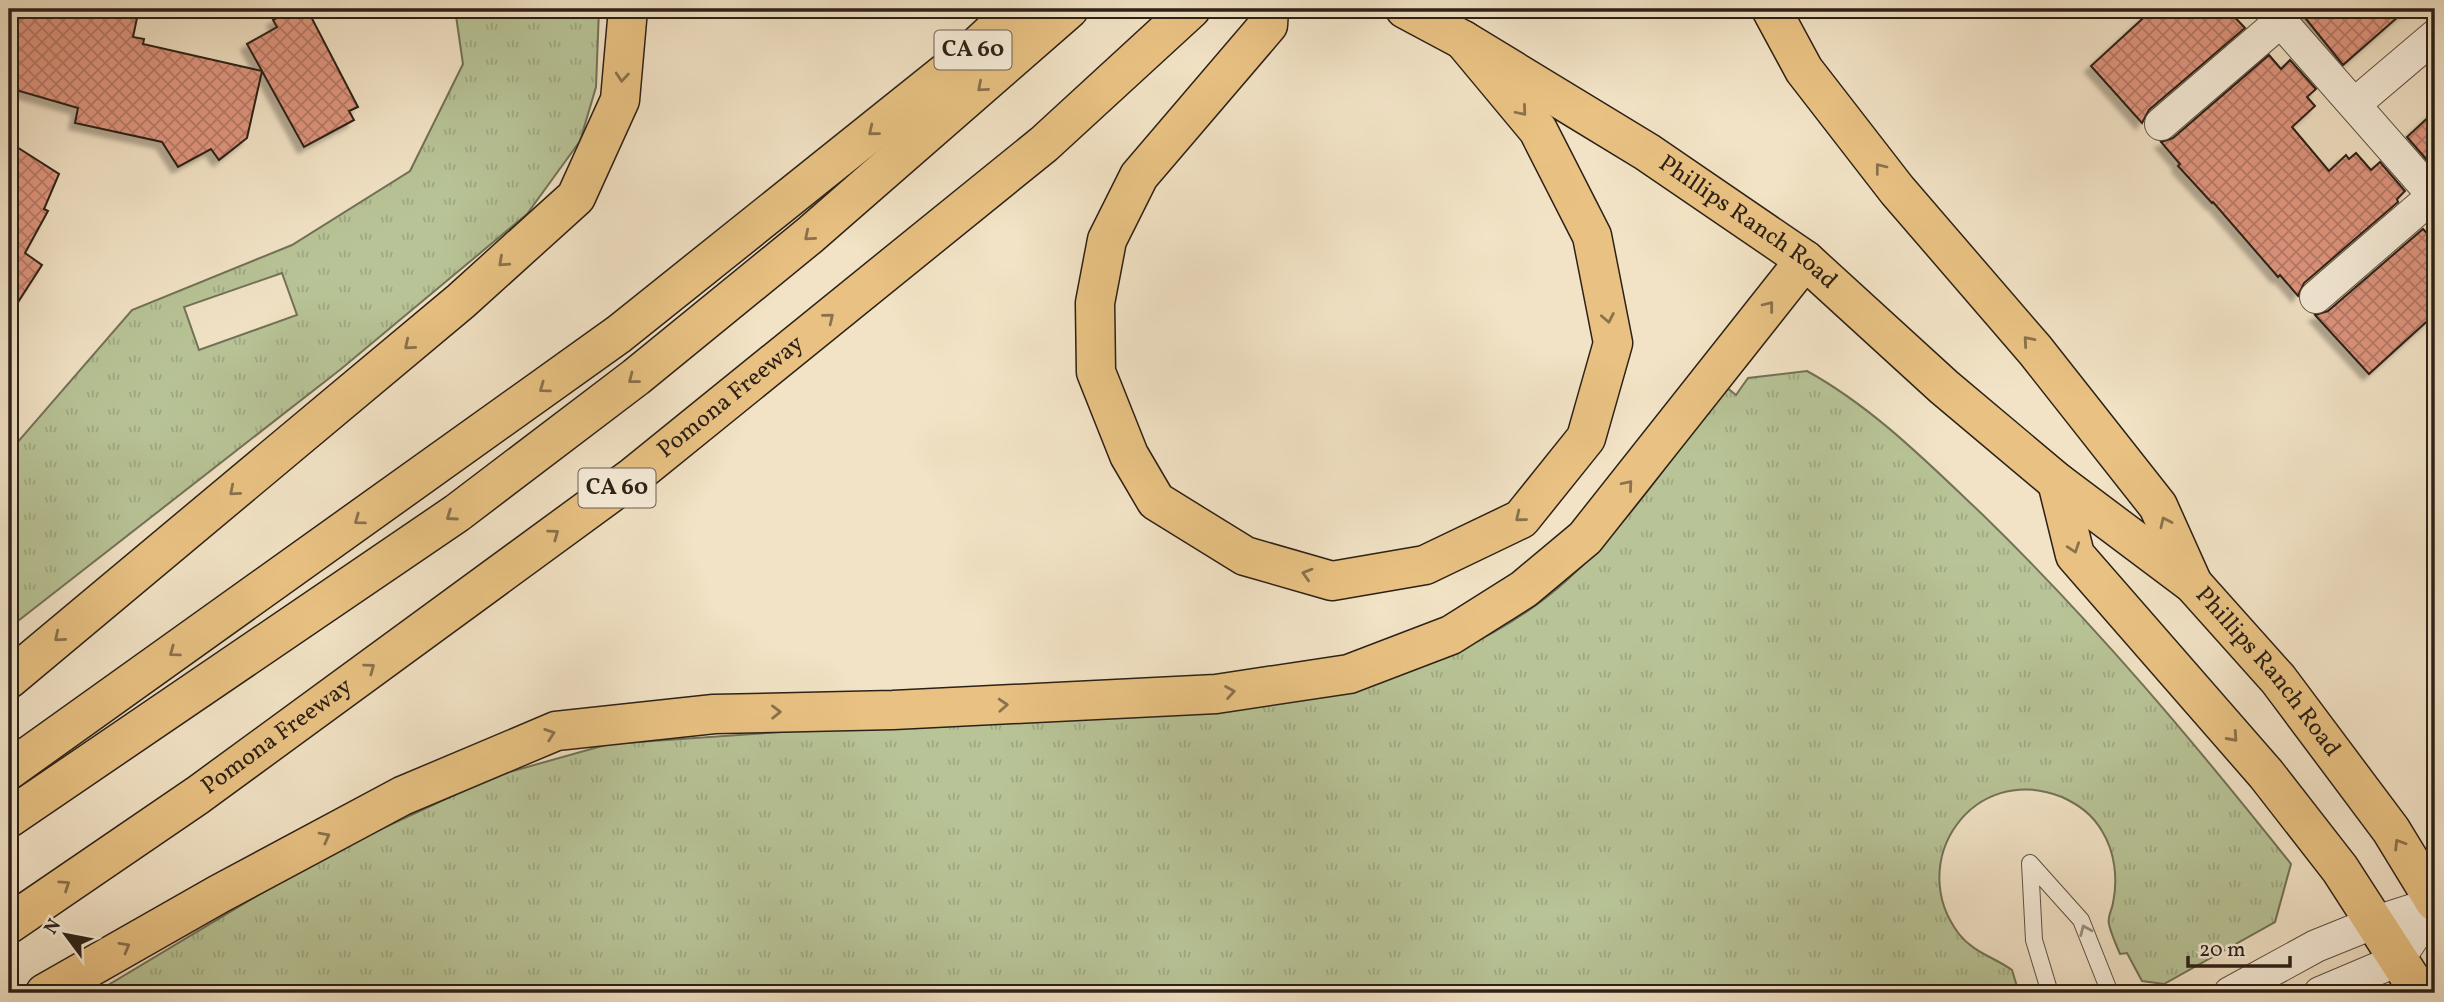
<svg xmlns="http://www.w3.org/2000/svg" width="2444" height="1002" font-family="Vollkorn,serif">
<defs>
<pattern id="grass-tufts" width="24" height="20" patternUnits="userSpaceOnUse" patternTransform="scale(1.75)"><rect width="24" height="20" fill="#b8c497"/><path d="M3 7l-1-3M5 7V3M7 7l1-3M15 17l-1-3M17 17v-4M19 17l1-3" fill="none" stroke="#9ea881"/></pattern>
<pattern id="building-cross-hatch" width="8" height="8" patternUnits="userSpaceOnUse" patternTransform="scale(1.75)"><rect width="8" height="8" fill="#e0967f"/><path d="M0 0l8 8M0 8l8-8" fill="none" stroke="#b67a67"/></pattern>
<filter id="shadow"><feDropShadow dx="-6" dy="6" stdDeviation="2" flood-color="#0004"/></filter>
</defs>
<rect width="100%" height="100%" fill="#f2e3c6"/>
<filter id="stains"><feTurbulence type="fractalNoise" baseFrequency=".00286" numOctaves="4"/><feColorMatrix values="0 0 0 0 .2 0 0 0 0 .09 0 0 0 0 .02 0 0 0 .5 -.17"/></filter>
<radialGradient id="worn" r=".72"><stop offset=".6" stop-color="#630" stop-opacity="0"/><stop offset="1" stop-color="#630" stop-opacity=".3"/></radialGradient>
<g fill="url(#grass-tufts)" stroke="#727257" stroke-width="2" fill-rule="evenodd">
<path d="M455,9H599L596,87L580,141L527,214L341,369L9,628V452L132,310L292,245L410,171L463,64ZM282,273L297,315L199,350L184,307Z"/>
<path d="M1807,371C1874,408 1928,463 1983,515C2095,624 2194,742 2291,864L2275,922L2164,984L2142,981L2127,953L2120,954C2116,944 2111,934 2109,924C2107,917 2112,910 2113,903C2118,879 2115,852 2102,831C2092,814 2079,805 2062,797C1973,761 1904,862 1959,934C1974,953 1994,957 2012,970L2019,993H95L323,856L495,776L609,744L1343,693C1423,669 1502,638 1566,581C1628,525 1675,453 1726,387L1736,395L1748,378Z"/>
</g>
<g fill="url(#building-cross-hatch)" stroke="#2c2117" stroke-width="2" filter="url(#shadow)">
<path d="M20,9H96L137,18L133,37L144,39L143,44L262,71L247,44L277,27L273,20L293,9H307L358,107L349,111L354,120L304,147L262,71L247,138L219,160L211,149L178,167L162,142L75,123L78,108L9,88V56Z"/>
<path d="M2153,9H2227L2245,28L2149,110L2142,123L2091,66Z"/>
<path d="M2298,9H2407L2343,65Z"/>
<path d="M2269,55L2281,69L2290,60L2316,89L2307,97L2315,106L2292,127L2329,171L2346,155L2349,159L2356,153L2371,170L2380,162L2405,191L2397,199L2398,202L2304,283L2298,296L2280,275L2278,277L2213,202L2212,203L2178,166L2180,164L2161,142L2173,138Z"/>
<path d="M2435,111V164L2433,167L2407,137Z"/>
<path d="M9,142L59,174L44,209L48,211L25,253L42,265L9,316Z"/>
<path d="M2423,229L2435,242V314L2369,374L2315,315L2328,311Z"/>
</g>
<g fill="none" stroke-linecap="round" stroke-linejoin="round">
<defs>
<path id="service" d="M2050,993L2034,940L2030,863L2081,920L2110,993"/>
<g id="minor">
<path d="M2270,9L2435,197"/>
<path d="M2356,103L2435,36"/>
<path d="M2161,124L2281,21"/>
<path d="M2316,297L2434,195"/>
<path d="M2230,993L2316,946L2373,923L2435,903"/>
<path d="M2320,993L2398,960L2435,904"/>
</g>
<g id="primary">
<path id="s1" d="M1405,9L1463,40L1647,152L1805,260L1944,387L2057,482L2193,584L2278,679L2391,830L2435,902"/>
<path d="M2057,482L2075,555L2266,774L2340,869L2420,993"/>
</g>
<g id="motorway">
<path d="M1269,9L1268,25L1139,176L1107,240L1095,303L1096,372L1129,455L1156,501L1245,556L1332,581L1425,565L1521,519L1586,438L1613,343L1592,236L1538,130L1463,40"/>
<path d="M1771,9L1804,70L1897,190L2035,350L2158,506L2193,584"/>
<path d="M9,679L461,301L576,197L620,100L628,9"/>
<path d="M9,770L619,334L970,53L1017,9"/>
<path d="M9,818L457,513L636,377L810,235L1069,9"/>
<path id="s2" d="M9,924L198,795L634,476L1044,144L1191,9"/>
<path d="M45,993L219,894L402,796L556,731L714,714L893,710L1216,694L1349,674L1451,635L1524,589L1585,538L1805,260"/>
</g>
</defs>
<use href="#service" stroke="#5e5243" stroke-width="18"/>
<use href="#minor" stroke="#5e5243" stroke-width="34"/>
<use href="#primary" stroke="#2c2117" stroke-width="41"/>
<use href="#motorway" stroke="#2c2117" stroke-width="41"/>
<use href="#service" stroke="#f7edda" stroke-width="16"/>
<use href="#minor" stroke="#f7edda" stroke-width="32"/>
<use href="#primary" stroke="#e9c283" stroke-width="38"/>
<use href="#motorway" stroke="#e9c283" stroke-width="38"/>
</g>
<defs><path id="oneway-chevron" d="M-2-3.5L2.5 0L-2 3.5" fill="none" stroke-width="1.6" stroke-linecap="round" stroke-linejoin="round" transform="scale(1.75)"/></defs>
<g stroke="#8a724d">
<use href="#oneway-chevron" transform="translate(622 77) rotate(95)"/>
<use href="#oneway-chevron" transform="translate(982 87) rotate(139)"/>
<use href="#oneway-chevron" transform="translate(1522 111) rotate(50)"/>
<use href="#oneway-chevron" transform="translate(873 131) rotate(141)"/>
<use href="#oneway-chevron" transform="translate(1880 168) rotate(-128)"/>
<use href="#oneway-chevron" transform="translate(809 236) rotate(140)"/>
<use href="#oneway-chevron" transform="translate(503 262) rotate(138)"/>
<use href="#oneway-chevron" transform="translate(1769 306) rotate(-52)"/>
<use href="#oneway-chevron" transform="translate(829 318) rotate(-39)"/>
<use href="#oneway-chevron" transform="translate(1608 318) rotate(79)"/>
<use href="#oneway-chevron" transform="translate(2028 341) rotate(-131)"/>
<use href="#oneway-chevron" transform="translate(409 345) rotate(140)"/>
<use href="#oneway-chevron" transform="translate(633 379) rotate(142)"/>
<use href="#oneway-chevron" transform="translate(544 388) rotate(144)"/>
<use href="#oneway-chevron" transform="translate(1628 485) rotate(-50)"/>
<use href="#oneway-chevron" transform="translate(234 491) rotate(140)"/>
<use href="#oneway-chevron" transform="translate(451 516) rotate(145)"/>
<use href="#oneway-chevron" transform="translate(1520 517) rotate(141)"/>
<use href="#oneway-chevron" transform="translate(359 520) rotate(144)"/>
<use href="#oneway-chevron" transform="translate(2165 522) rotate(-115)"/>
<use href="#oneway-chevron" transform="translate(554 534) rotate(-36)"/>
<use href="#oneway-chevron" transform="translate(2074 548) rotate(71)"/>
<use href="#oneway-chevron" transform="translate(1307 574) rotate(-164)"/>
<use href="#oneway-chevron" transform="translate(59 637) rotate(140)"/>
<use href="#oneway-chevron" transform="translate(174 652) rotate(144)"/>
<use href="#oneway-chevron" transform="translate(370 668) rotate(-36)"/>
<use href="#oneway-chevron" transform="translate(1230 692) rotate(-9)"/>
<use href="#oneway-chevron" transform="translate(1003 705) rotate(-3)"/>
<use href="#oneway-chevron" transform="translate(776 712) rotate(-1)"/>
<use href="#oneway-chevron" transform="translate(550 734) rotate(-19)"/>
<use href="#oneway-chevron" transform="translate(2233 737) rotate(48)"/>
<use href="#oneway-chevron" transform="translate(325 837) rotate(-28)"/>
<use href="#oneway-chevron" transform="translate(2399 844) rotate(-122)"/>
<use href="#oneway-chevron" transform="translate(65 885) rotate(-34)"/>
<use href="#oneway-chevron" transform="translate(125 947) rotate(-30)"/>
</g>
<use stroke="#9c9182" href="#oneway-chevron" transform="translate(2085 930) rotate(-113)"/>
<g text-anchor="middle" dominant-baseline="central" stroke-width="5" stroke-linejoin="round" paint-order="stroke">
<g fill="#f7edda" stroke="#695e52" stroke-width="2">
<rect x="934.5" y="30.5" width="77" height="39" rx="5"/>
<rect x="578.5" y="468.5" width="77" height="39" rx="5"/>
</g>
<g font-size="23" font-weight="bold" fill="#2c2117">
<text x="973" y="50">CA 60</text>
<text x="617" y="488">CA 60</text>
</g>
<g font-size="24" fill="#2c2117" stroke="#f7edda">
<text stroke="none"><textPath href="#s1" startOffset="404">Phillips Ranch Road</textPath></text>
<text stroke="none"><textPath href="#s2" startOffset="894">Pomona Freeway</textPath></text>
<text stroke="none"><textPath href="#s1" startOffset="1094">Phillips Ranch Road</textPath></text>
<text stroke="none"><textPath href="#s2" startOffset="327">Pomona Freeway</textPath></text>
</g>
</g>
<rect width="2444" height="1002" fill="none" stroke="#f2e3c6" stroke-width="35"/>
<rect x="10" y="10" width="2423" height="981" fill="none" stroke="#2c2117" stroke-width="3.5"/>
<rect x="18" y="18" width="2409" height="967" fill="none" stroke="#2c2117" stroke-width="2"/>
<g transform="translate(66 935) rotate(302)" stroke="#f7edda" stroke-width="5" paint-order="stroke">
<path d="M0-5L12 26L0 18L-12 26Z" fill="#2c2117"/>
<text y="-10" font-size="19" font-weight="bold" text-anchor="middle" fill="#2c2117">N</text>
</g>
<path d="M2188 956v10h102v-10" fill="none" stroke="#2c2117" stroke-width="3.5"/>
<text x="2199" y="956" font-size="21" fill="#2c2117" stroke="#f7edda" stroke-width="5" paint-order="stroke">20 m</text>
<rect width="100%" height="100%" filter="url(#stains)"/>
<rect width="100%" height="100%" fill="url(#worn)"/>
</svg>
